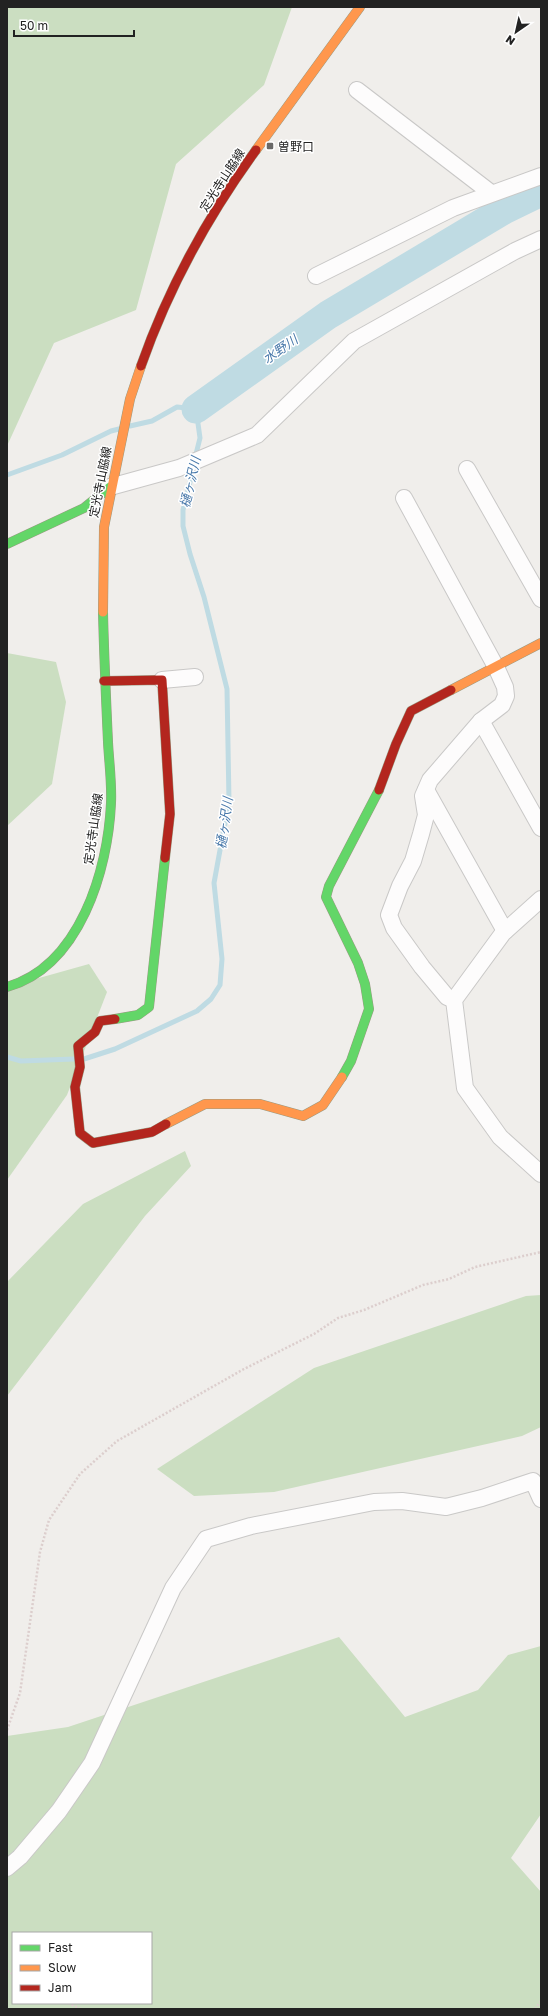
<svg xmlns="http://www.w3.org/2000/svg" width="548" height="2016" font-family="'Golos Text','Noto Sans JP',sans-serif">
<rect width="100%" height="100%" fill="#f0eeeb"/>
<g fill="#cbdec1" fill-rule="evenodd">
<path d="M7,7H292L264,85L176,164L136,310L54,343L7,446Z"/>
<path d="M7,653L56,662L66,702L52,784L7,826Z"/>
<path d="M89,964L107,992L67,1095L7,1180V987Z"/>
<path d="M185,1151L191,1166L145,1216L7,1396V1282L83,1204Z"/>
<path d="M541,1295V1427L522,1436L274,1492L194,1496L157,1469L314,1368L526,1296Z"/>
<path d="M339,1637L405,1717L478,1690L508,1655L541,1646V1814L511,1858L541,1892V2009H7V1736L68,1727ZM13,1933H151V2003H13Z"/>
</g>
<g fill="none" stroke-linecap="round" stroke-linejoin="round">
<g stroke="#bfdbe3" stroke-width="5">
<path d="M130,426L152,421L177,407L196,409L200,438L195,458"/>
<path d="M7,475L62,455L111,431L119,429"/>
<path d="M7,1057L21,1061L74,1059"/>
<path d="M84,1059L115,1049L197,1011L211,999L220,985L222,959L214,883L229,801L227,689L204,597L190,554L183,526V510L194,466"/>
</g>
<path stroke="#bfdbe3" stroke-width="29" d="M196,409L328,315L504,210L541,192"/>
<defs>
<g id="street">
<path d="M357,90L491,193"/>
<path d="M316,276L453,208L541,176"/>
<path d="M467,469L541,599"/>
<path d="M110,487L179,468L257,435L354,341L515,251L541,239"/>
<path d="M404,498L496,667L505,687L506,696L502,705L481,721L430,780L423,796L426,815L421,834L413,861L400,886L389,915L394,928L422,967L447,997L454,1000"/>
<path d="M162,680L195,677"/>
<path d="M481,721L541,828"/>
<path d="M426,790L505,931"/>
<path d="M541,899L503,933L454,1000L465,1088L500,1137L541,1174"/>
<path d="M7,1868L20,1857L59,1811L92,1763L173,1588L206,1539L251,1526L374,1502L402,1501L446,1507L482,1498L533,1481L541,1499"/>
</g>
<g id="fast">
<path d="M7,544L84,508L110,487"/>
<path d="M7,987C80,966 108,870 111,803C112,783 109,762 108,742C106,699 104,656 103,612"/>
<path d="M115,1019L138,1015L149,1007L165,858"/>
<path d="M342,1077L351,1061L369,1009L365,984L358,963L326,897L329,886L379,790"/>
</g>
<g id="slow">
<path d="M256,150L360,7"/>
<path d="M103,612L104,527L130,399L141,366"/>
<path d="M451,690L541,643"/>
<path d="M166,1124L205,1104H260L303,1116L323,1105L342,1077"/>
</g>
<g id="jam">
<path d="M141,366C168,289 208,216 256,150"/>
<path d="M104,681L162,680L170,814L165,858"/>
<path d="M379,790L396,744L411,711L451,690"/>
<path d="M115,1019L100,1021L95,1032L78,1046L80,1067L75,1087L80,1133L93,1143L152,1132L166,1124"/>
</g>
</defs>
<use href="#street" stroke="#c9c8c7" stroke-width="18"/>
<use href="#fast" stroke="#999a82" stroke-width="10"/>
<use href="#slow" stroke="#999a82" stroke-width="10"/>
<use href="#jam" stroke="#999a82" stroke-width="10"/>
<g stroke="#dccecd" stroke-width="2.5" stroke-dasharray="2 2" stroke-linecap="butt">
<path d="M7,1730L20,1693L40,1552L49,1520L80,1474L117,1441L244,1369L314,1334L338,1318L364,1310L423,1285L449,1279L475,1267L541,1252"/>
<path d="M7,1971L13,1974"/>
<path d="M68,2003L81,2009"/>
<path d="M535,2009L541,2001"/>
</g>
<use href="#street" stroke="#fdfcfc" stroke-width="16"/>
<use href="#fast" stroke="#63d668" stroke-width="9"/>
<use href="#slow" stroke="#ff974d" stroke-width="9"/>
<use href="#jam" stroke="#b3261e" stroke-width="9"/>
</g>
<rect fill="#6a6968" stroke="#fff" stroke-width="1.5" x="266" y="142" width="8" height="8" rx="2"/>
<g text-anchor="middle" dominant-baseline="central" stroke-width="3" stroke-linejoin="round" paint-order="stroke">
<g font-size="12" fill="#222" stroke="#fff" text-anchor="start">
<text x="278" y="146">曽野口</text>
</g>
<g font-size="12" fill="#222" stroke="#fff">
<text transform="translate(222 180) rotate(-57)">定光寺山脇線</text>
<text transform="translate(100 482) rotate(-79)">定光寺山脇線</text>
<text transform="translate(93 829) rotate(-82)">定光寺山脇線</text>
</g>
<g font-size="13" font-style="italic" fill="#4a7aab" stroke="#fff">
<text transform="translate(280 349) rotate(-35)">水野川</text>
<text transform="translate(190 482) rotate(-77)">樋ヶ沢川</text>
<text transform="translate(224 823) rotate(-82)">樋ヶ沢川</text>
</g>
</g>
<rect width="548" height="2016" fill="none" stroke="#222222" stroke-width="16"/>
<rect x="12" y="1932" width="140" height="72" fill="#ffffff" stroke="#a7a7a7"/>
<rect x="20" y="1945" width="20" height="6" fill="#63d668" stroke="#a7a7a7"/>
<text x="48" y="1952" font-size="12" fill="#222222">Fast</text>
<rect x="20" y="1965" width="20" height="6" fill="#ff974d" stroke="#a7a7a7"/>
<text x="48" y="1972" font-size="12" fill="#222222">Slow</text>
<rect x="20" y="1985" width="20" height="6" fill="#b3261e" stroke="#a7a7a7"/>
<text x="48" y="1992" font-size="12" fill="#222222">Jam</text>
<g transform="translate(516 32) rotate(214)" stroke="#ffffff" stroke-width="3" paint-order="stroke">
<path d="M0-3L7 15L0 10L-7 15Z" fill="#222222"/>
<text y="-6" font-size="11" font-weight="bold" text-anchor="middle" fill="#222222">N</text>
</g>
<path d="M14 30v6h120v-6" fill="none" stroke="#222222" stroke-width="2"/>
<text x="20" y="30" font-size="12" fill="#222222" stroke="#ffffff" stroke-width="3" paint-order="stroke">50 m</text>
</svg>
